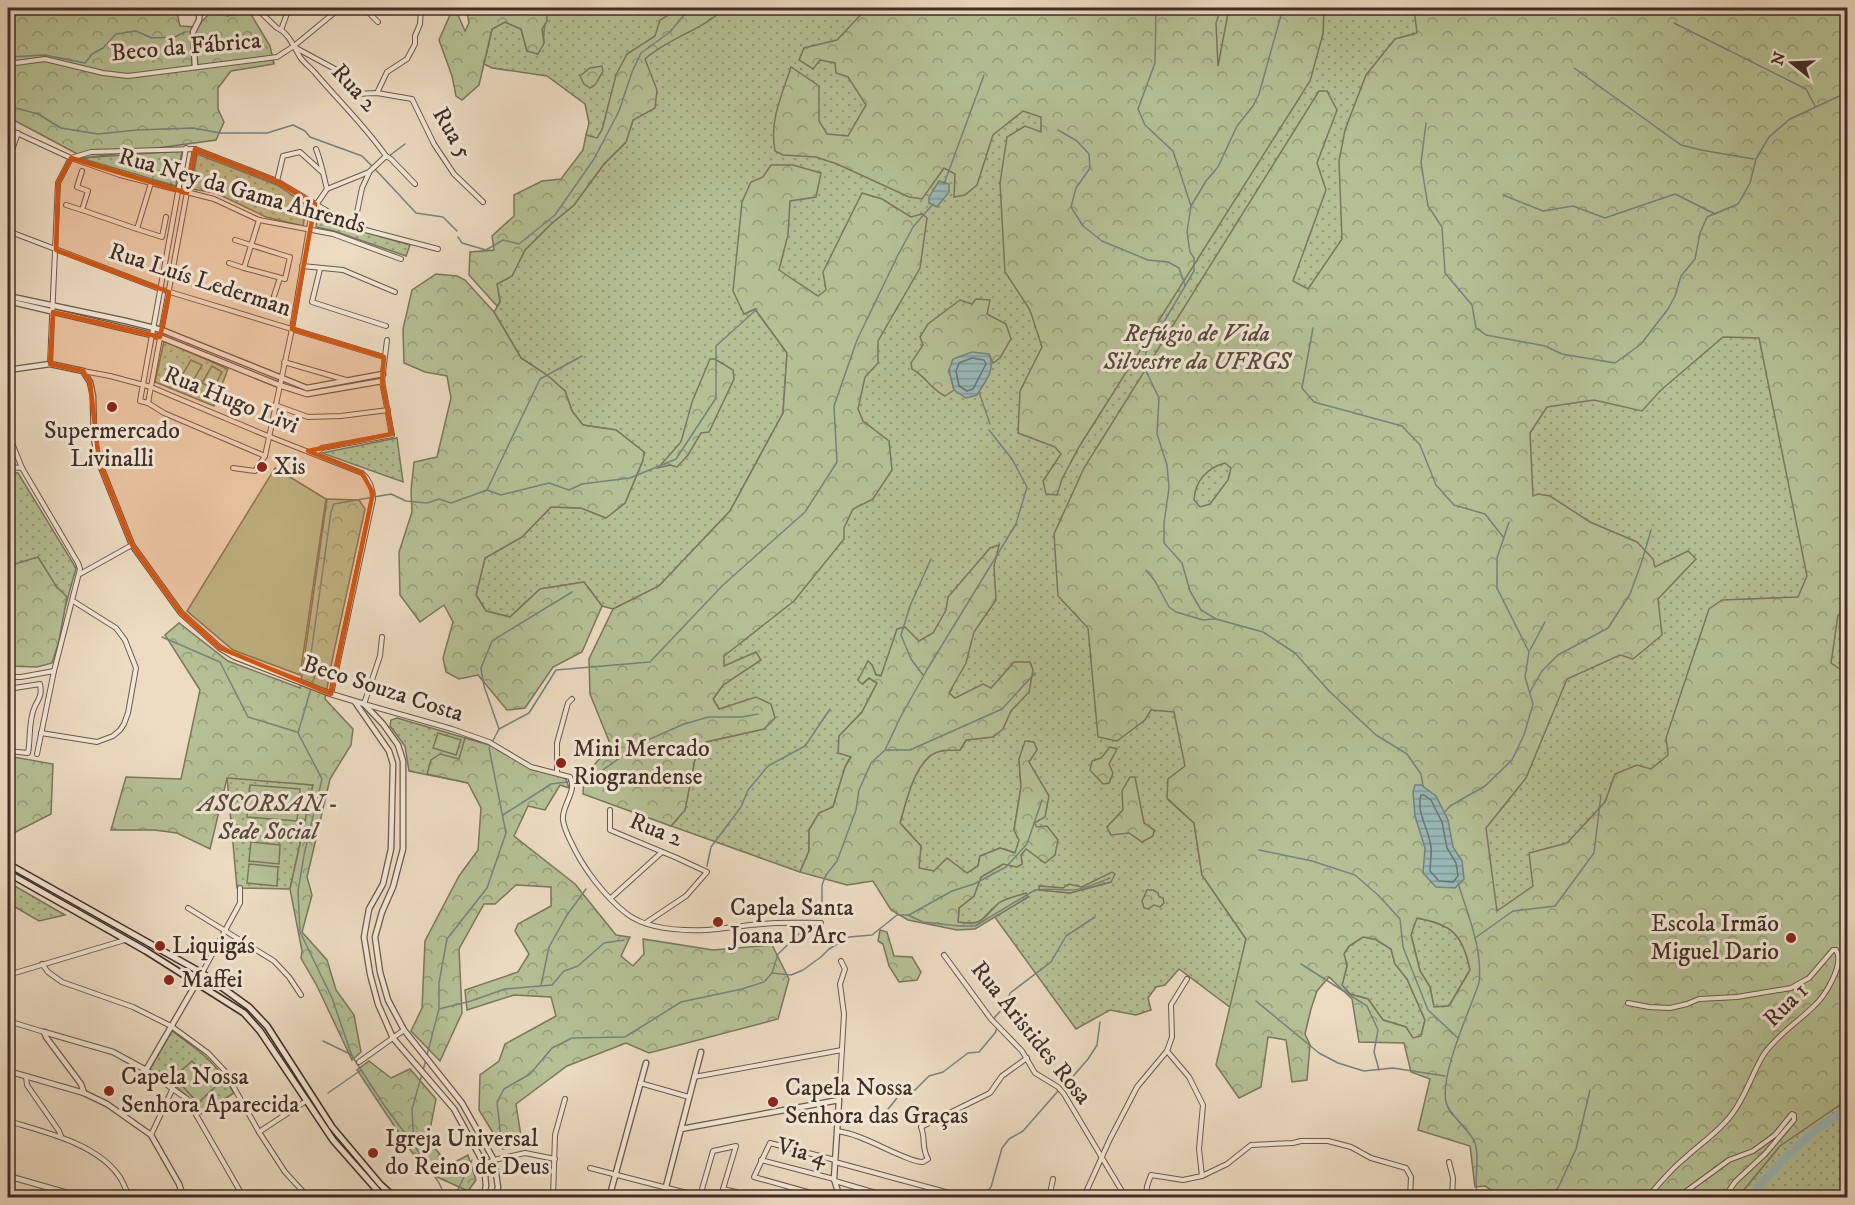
<svg xmlns="http://www.w3.org/2000/svg" width="1855" height="1205" font-family="'IM FELL DW Pica',serif">
<defs>
<pattern id="grass-dots" width="8" height="8" patternUnits="userSpaceOnUse" patternTransform="scale(1.5)"><rect width="8" height="8" fill="#b5c195"/><path d="M2 2h.1M6 6h.1" fill="none" stroke="#959d79" stroke-width="1.8" stroke-linecap="round"/></pattern>
<pattern id="forest-crowns" width="20" height="18" patternUnits="userSpaceOnUse" patternTransform="scale(1.5)"><rect width="20" height="18" fill="#b5c195"/><path d="M2 6a3 3 0 1 1 6 0M12 15a3 3 0 1 1 6 0" fill="none" stroke="#959d79"/></pattern>
<pattern id="water-rules" width="6" height="5" patternUnits="userSpaceOnUse" patternTransform="scale(1.5)"><rect width="6" height="5" fill="#9ababa"/><path d="M0 2.5h6" fill="none" stroke="#7f9897"/></pattern>
</defs>
<rect width="100%" height="100%" fill="#eddcc2"/>
<filter id="stains"><feTurbulence type="fractalNoise" baseFrequency=".00333" numOctaves="4"/><feColorMatrix values="0 0 0 0 .2 0 0 0 0 .09 0 0 0 0 .02 0 0 0 .5 -.17"/></filter>
<radialGradient id="worn" r=".72"><stop offset=".6" stop-color="#630" stop-opacity="0"/><stop offset="1" stop-color="#630" stop-opacity=".3"/></radialGradient>
<g fill="url(#grass-dots)" stroke="#7a775e" stroke-width="1.5" fill-rule="evenodd">
<path d="M547,8H554L558,12L566,8H1847V1197H1502L1475,938L1167,799L1194,823L1202,875L1246,939L1231,1008L1179,969L1165,985L1156,987L1148,998L1151,1010L1136,1015L1110,1010L1076,1029L994,916L1027,898C1019,899 1005,898 999,903C980,917 987,926 958,922L959,908L974,896L981,877L1003,864L1017,867L1022,864L1021,855L1036,827L1034,823L1029,761L1036,750L1019,759L1021,787L1014,830L1019,840L1016,853L1000,848L980,856L978,866L967,874L934,871L918,868L921,846L900,823C906,802 915,756 941,751C947,750 954,750 960,750L966,740L993,737L949,693L952,689L887,660L881,676L876,675L872,665L858,679L863,684L869,678L877,683L862,712L839,736L851,756L845,767L833,807L819,813L809,830V851L800,872L671,826L685,810L695,759L706,742L764,729L719,709L713,699L723,685L760,660L756,653L724,667L723,656L837,462L774,273L744,314L755,309L787,353L783,413L730,511L659,586L613,609L602,606L584,582L540,589L510,617L486,611L476,595L485,558L522,537L551,507L581,508L606,518L625,503L643,460L644,452L616,430L583,425L572,411L565,391L547,375L521,358L494,312L500,302L497,284L512,276L525,250L551,224L574,205L604,164L626,142L633,120L647,112L617,74L602,130L597,139L586,135L589,123L585,104L547,76L492,68L484,64L492,29L505,22L521,29L527,51L544,43C542,28 547,22 547,8ZM1140,806L1144,823L1154,830L1129,833L1107,827L1123,810ZM1097,880L1111,882L1070,893L1039,889L1040,886L1063,888L1069,885L1082,887Z"/>
<path d="M182,151L176,186L80,158Z"/>
<path d="M197,154L277,185L307,205L303,226L266,217L216,193L191,189Z"/>
<path d="M318,212L354,229L410,245L406,256L334,231L316,227Z"/>
<path d="M164,341L228,369L214,406L155,382Z"/>
<path d="M397,438L403,482L322,453Z"/>
<path d="M8,472L18,473L76,568L50,662L8,667Z"/>
<path d="M397,718L493,746L468,783L409,771L405,746L390,726L391,720Z"/>
<path d="M227,777L313,785L290,889L237,888Z"/>
<path d="M13,885L65,915L39,921L8,903V890Z"/>
<path d="M1416,918C1452,924 1463,934 1470,970L1449,1006L1434,1007L1430,987L1420,971L1411,935Z"/>
<path d="M1363,937L1375,939L1391,949L1395,964L1407,979L1425,1020L1421,1036L1413,1039L1406,1027L1383,1020L1368,999L1350,994L1342,985L1347,966L1344,954L1349,946Z"/>
<path d="M172,1031C200,1051 216,1062 234,1093L201,1114C185,1091 174,1084 150,1069Z"/>
</g>
<g fill="url(#forest-crowns)" stroke="#7a775e" stroke-width="1.5" fill-rule="evenodd">
<path d="M8,8H72L76,9L159,8L177,13L180,26L197,27L207,16L206,8H226L227,16L249,11L270,46L274,64L231,71L218,88V109L224,122L216,140L85,158L8,117Z"/>
<path d="M453,8H455L465,31L469,23L466,8H547V21L542,29L544,43L538,54L527,51L521,29L505,22L492,29L479,85L462,100L456,96L452,76L439,40Z"/>
<path d="M672,8H725C701,31 670,37 645,59L657,90L655,108L633,120L626,142L604,164L574,205L551,224L525,250L512,276L497,284L500,302L497,306L469,275L470,252L494,250L492,236L514,216V195L542,181L561,179L583,150L586,135L597,138L602,130L616,75L627,54L655,36L660,20L667,16Z"/>
<path d="M867,8H1221L1216,23L1218,66L1229,8H1324L1323,34L1310,81L1079,447L1062,479L1057,495L1046,494L1043,481L1061,454L1055,447L1018,433L1020,391L1042,347L1030,310L1005,272L1000,183L1007,137L1025,126L1041,132V117L1023,111L993,135L977,185L965,195L954,197L955,174L944,168L922,199L909,197L837,164L816,157L783,155L775,151C769,121 782,95 791,67L819,86V121L827,134L848,136L866,105L848,77L836,73L835,63L820,60L813,69L799,60L804,48L837,40Z"/>
<path d="M1414,8H1847L1848,610L1838,615L1831,663L1847,674V1100L1780,1146L1738,1197H1502L1485,1186L1475,1187L1470,1146L1418,1130L1430,1079L1411,1072L1404,1043L1359,1042L1352,999L1329,977L1317,991L1311,1009L1305,1034L1310,1045L1307,1080L1292,1082L1286,1040L1268,1037L1261,1087L1239,1098L1216,1065L1246,939L1202,875L1194,823L1167,798L1168,779L1185,766L1174,712L1151,710L1145,720L1117,741L1098,737L1088,628L1058,596L1054,534L1084,468L1319,91H1327L1337,110L1317,163L1326,190L1293,281L1308,289L1342,239L1339,161L1345,130L1366,75L1395,39L1417,33ZM1723,337L1759,338L1807,576L1798,597L1722,600L1709,609L1666,738L1668,755L1651,769L1637,765L1615,774L1605,802L1567,843L1529,853L1533,886L1497,911L1486,828L1526,778L1567,679L1620,655L1633,659L1662,635L1658,599L1696,559L1688,551L1655,567L1653,559L1637,542L1590,522L1550,496L1538,494L1533,496L1530,433L1547,407L1594,400L1642,411L1660,391ZM1225,463L1231,468L1228,480L1210,504L1200,507L1194,500C1195,481 1207,468 1225,463ZM1417,918C1452,924 1463,935 1470,970L1449,1006L1434,1007L1430,987L1420,971L1411,935ZM1363,937L1375,939L1391,949L1395,964L1407,979L1425,1020L1421,1036L1413,1038L1406,1027L1383,1020L1368,999L1350,994L1342,985L1347,966L1344,954L1349,946Z"/>
<path d="M602,66L603,71L595,85L590,88L584,84L580,76L590,68Z"/>
<path d="M771,165H793L821,173L816,197L790,201L788,235L779,270L818,296L826,290L823,272L862,193L882,199L911,217L922,214L927,218L920,268L878,341V363L865,377L858,409L863,421L889,441L892,470L873,499L853,509L844,528V539L794,601L724,656V666L756,652L761,660L723,685L713,699L719,709L756,697L771,704L775,718L764,729L706,742L695,759L685,810L671,826L583,794L584,776L611,746L590,694L589,659L613,609L659,586L730,511L783,413L787,353L755,309L744,314L733,291L742,202L751,182L763,177Z"/>
<path d="M436,274L457,276L465,280L494,312L521,358L547,375L565,391L572,411L583,425L616,430L644,452L643,460L625,503L606,518L581,508L551,507L522,537L485,558L476,595L486,611L510,617L540,589L584,582L602,606L582,652L553,667L525,708L507,710L478,675L459,679L446,672L443,658L453,622L444,605L420,622L400,595L399,552L412,512L411,491L414,462L437,457L451,398L447,376L425,372L404,363L403,329L412,290Z"/>
<path d="M976,299L990,300L987,314L1006,324L1011,339L1000,358L993,363L989,354L949,370L954,390L945,396C929,388 928,378 912,369L911,363L923,345L920,337L928,324L960,300L972,304Z"/>
<path d="M710,359H715L733,370L734,379L709,432L701,433L688,455L677,467L670,465L658,468L681,442L692,402Z"/>
<path d="M327,499L359,500L365,509L333,656L325,699L353,729L351,745L330,779L307,877L312,895L302,932L327,960L336,990L354,1015L361,1052L352,1060L317,986L301,958L302,951L290,889L313,785L227,778L210,849L177,833L154,830H111L126,777L181,779L200,690L165,635L179,623L228,661L300,688Z"/>
<path d="M999,545L994,566L996,600L974,632L966,663L949,693L955,698L983,684L991,688L1014,662H1030L1033,670L1029,692L1011,711L1003,729L993,737L966,740L960,750C954,750 947,750 941,751C916,755 906,802 900,823L921,846L919,868L934,871L947,858L967,873L978,866L980,856L1000,848L1015,853L1019,840L1014,830L1021,787L1019,759L1025,741L1034,742L1037,750L1029,762L1049,796L1045,817L1034,823L1037,827L1047,826L1058,840L1055,855L1045,863L1026,849L1021,855L1022,864L1017,867L1003,864L981,877L974,896L959,908L958,922C984,927 982,918 999,903C1005,898 1018,896 1026,893L1028,897L975,929L957,930L908,920L891,910L873,881L847,885L800,872L809,851V830L819,813L833,807L845,767L851,757L838,753L839,736L862,712L877,683L869,678L862,684L858,680L868,661L872,665L876,675L881,676L897,629L905,627L919,641L933,633L946,610L948,597L990,548Z"/>
<path d="M38,557L56,586L67,597L59,641L52,663L37,667L8,666V566Z"/>
<path d="M465,738L493,746L533,770L555,774L566,779L569,788L560,785L545,810L528,806L514,836L575,884L616,935L630,937L621,956L633,966L644,954L643,939L713,950L772,945L789,979L778,1019L649,1053L626,1043L567,1066L516,1104L522,1143L503,1149L479,1110L480,1075L499,1061L505,1044L556,1016L551,997L514,995L467,1010L465,990L518,972L529,954L515,931L518,924L551,906V887L516,885L495,904H484L459,949L462,1013L440,1061L411,1031L422,1008L425,941L459,876L478,850L481,808L468,783L427,774L431,760L440,754L459,759Z"/>
<path d="M1110,747L1117,749L1109,764L1113,773L1109,783L1103,784L1090,770L1092,761L1101,758Z"/>
<path d="M8,756L53,764L51,814L8,836Z"/>
<path d="M1130,777H1135L1144,823L1154,830L1153,836L1142,842L1129,833L1111,835L1107,827L1123,810L1122,791Z"/>
<path d="M1112,872L1115,874L1111,882L1070,893L1039,890V886L1063,888L1069,884L1082,887Z"/>
<path d="M1147,890H1153L1158,893L1159,897L1163,898L1164,903L1160,907L1154,905L1148,909L1144,908L1142,901Z"/>
<path d="M880,930L887,932L894,956L912,957L921,972L917,980L899,982L889,966L883,944L878,941Z"/>
<path d="M369,1061L391,1078L410,1069L436,1099L428,1140L449,1165L468,1155L476,1180L468,1191L428,1173L411,1151L357,1070Z"/>
</g>
<g fill="#b5c195" stroke="#7a775e" stroke-width="1.5">
<path d="M191,360L202,365L192,383L181,377Z"/>
<path d="M212,366L222,372L213,389L202,383Z"/>
<path d="M275,468L326,499L300,675L233,650L187,611Z"/>
<path d="M438,733L461,740L456,755L433,748Z"/>
<path d="M250,785L300,789L297,821L247,817Z"/>
<path d="M251,842L280,845L279,864L249,861Z"/>
<path d="M249,864L278,867L277,886L247,883Z"/>
<path d="M192,1061L216,1086L198,1103L174,1077Z"/>
</g>
<g fill="url(#water-rules)" stroke="#76827f" stroke-width="1.5">
<path d="M939,181L949,184V192L937,207L929,203V197Z"/>
<path d="M972,352L989,354C996,371 985,381 977,395L966,398L954,390L949,370L953,359Z"/>
<path d="M1415,785H1421L1436,796L1448,820L1453,847L1462,861L1464,879L1455,888L1436,887L1423,873L1425,848L1415,816L1413,792Z"/>
</g>
<g fill="none" stroke-linecap="round" stroke-linejoin="round">
<g stroke="#6d7470" stroke-width="1.5">
<path d="M972,358L984,360L986,364L973,389L967,391L959,386L956,371L959,363Z"/>
<path d="M1421,795H1424L1431,800L1442,822L1447,848L1456,863L1458,876L1453,882L1439,881L1430,871C1430,863 1432,854 1431,847C1429,829 1416,813 1421,795Z"/>
</g>
<g stroke="#76827f" stroke-width="1.5">
<path d="M1156,8L1155,63L1138,109L1145,125L1173,151L1191,206"/>
<path d="M1283,8L1259,94L1253,106L1237,126L1218,167L1206,181L1191,206L1187,232L1190,252L1194,258V271L1146,352L1144,367L1159,398L1157,434L1167,465L1169,488L1164,523V543L1182,563L1190,591L1201,610L1216,619L1263,632L1295,653L1330,692L1376,735L1407,754L1421,774L1423,786"/>
<path d="M1674,23L1806,89L1815,106"/>
<path d="M8,57L45,55L85,63L92,54L103,48L116,34L136,31L152,38L175,37L185,32"/>
<path d="M1574,68L1681,145L1701,150L1754,159"/>
<path d="M8,106L38,114L61,128L98,134L137,130L193,128L220,133H267L293,125L305,131L310,137L362,156L372,166"/>
<path d="M1426,123L1421,163L1428,206L1442,227L1445,273L1472,305L1476,328L1486,335L1545,346L1562,354L1615,363L1641,344L1668,309L1675,296L1681,276L1695,259L1700,233L1707,217L1738,204L1750,183L1756,159L1769,137L1790,119L1848,92"/>
<path d="M1058,130L1077,141L1089,154L1090,168L1076,188L1071,207L1083,226L1102,241L1148,260L1168,262L1179,268L1185,285"/>
<path d="M389,156L405,144"/>
<path d="M375,169L416,213L443,217L457,231"/>
<path d="M944,184L984,75"/>
<path d="M1503,195L1543,211L1573,206L1605,218L1675,194L1715,214"/>
<path d="M458,237L462,243L486,250L503,240L519,244L555,215L594,159L619,111L632,72L641,53L670,32L690,8"/>
<path d="M1313,328L1302,388L1314,402L1402,426L1420,445L1436,485L1454,505L1485,514L1504,538"/>
<path d="M979,392L990,424"/>
<path d="M487,490L540,379L582,356"/>
<path d="M1146,570L1155,581L1169,607L1176,612L1203,620L1215,619"/>
<path d="M162,637L220,662L248,717L297,732"/>
<path d="M1530,650L1545,622"/>
<path d="M923,675L911,659L901,635L910,606L931,559"/>
<path d="M1530,692L1542,671L1558,655L1608,628L1630,594L1641,564L1651,530"/>
<path d="M499,729L484,686L481,668L492,641L572,592"/>
<path d="M886,750H910L1002,709L1035,673"/>
<path d="M1444,813L1450,806L1485,786L1512,760L1524,735L1533,704L1525,677L1529,652L1497,588V558L1509,522"/>
<path d="M503,815L551,784L590,779L641,743L684,724L709,717H742L758,714"/>
<path d="M1259,850L1312,861L1355,875L1379,896L1400,919L1403,947L1428,1010L1458,1038"/>
<path d="M707,866L711,847L741,807L748,790L768,766L805,746L830,709"/>
<path d="M1458,883C1468,915 1483,950 1479,983C1469,1012 1440,1074 1446,1102C1449,1116 1470,1129 1475,1143C1481,1160 1472,1185 1479,1198"/>
<path d="M909,915L952,891L974,884L1006,867L1027,844L1042,800"/>
<path d="M822,917V885L826,875L837,861L856,810L859,790L871,763L885,750L900,718L928,668L1016,524L1027,487L1012,459L989,430"/>
<path d="M1475,938L1513,911L1555,906L1594,853L1601,795"/>
<path d="M1301,964L1367,1006L1378,1030L1374,1052L1379,1070"/>
<path d="M772,973L778,954L802,931"/>
<path d="M541,985L549,947L567,915L586,889"/>
<path d="M1256,1001L1319,1053L1338,1063L1364,1071L1393,1068L1445,1076"/>
<path d="M439,1009L471,1001L505,989L552,985L564,971L578,966L604,943L624,940"/>
<path d="M995,1020L994,1018L1007,1004L1010,993L1051,962L1066,936L1095,917"/>
<path d="M323,1041L352,1055"/>
<path d="M427,1055L439,1009V983L447,939L487,888L506,833L489,748L499,729L529,713L556,670L650,662L722,586L805,512L837,462L834,406L857,340L897,257L913,227L933,204"/>
<path d="M423,1070L426,1060"/>
<path d="M422,1074L412,1109L414,1145L439,1183L446,1198"/>
<path d="M1063,1088L1088,1059L1097,1045L1100,1022"/>
<path d="M328,1093L361,1070"/>
<path d="M881,1116C890,1109 896,1098 904,1089L915,1090L929,1076L943,1072L968,1053L979,1052L995,1033L997,1028"/>
<path d="M413,1144L384,1105L352,1056L332,998L300,932L298,891L304,855L322,779L298,733L316,671L311,654L331,512L334,504L391,494L406,501L427,503L439,499L451,503L487,490L501,495L549,483L569,490L582,484L630,478L676,459L716,398V346L757,309"/>
<path d="M497,1147L501,1138L497,1102L504,1089L530,1074L552,1048L572,1038L625,1037L681,1002L742,989L764,982L772,973L791,975L803,970L821,957L829,949L849,937L872,935L897,915H908L923,922L959,926H975L1035,890C1046,888 1057,890 1069,890C1083,890 1097,883 1110,878"/>
<path d="M454,1198L472,1160"/>
<path d="M981,1198L991,1187L1002,1148L1009,1139L1023,1131L1058,1091"/>
<path d="M1546,1198L1558,1188L1576,1149L1590,1090"/>
</g>
<path stroke="#9ababa" stroke-width="8" d="M1748,1198C1775,1168 1811,1127 1848,1110"/>
<defs>
<g id="minor">
<path d="M256,8L277,28C288,32 294,47 300,57C304,63 311,68 316,74C339,101 365,126 386,156"/>
<path d="M364,8L378,22"/>
<path d="M281,30L289,8"/>
<path d="M296,48L335,69L356,94L377,93L412,99L434,144L454,174L483,202"/>
<path d="M8,64L45,59L103,73L128,76L277,57L294,46L340,8"/>
<path d="M377,93L387,72L407,59L415,44V36L420,24L421,8"/>
<path d="M8,129L71,158L120,175L214,199L259,220L333,234L401,259"/>
<path d="M186,148L140,401L148,403L164,413L265,456"/>
<path d="M316,149C322,164 323,174 327,189"/>
<path d="M8,161L18,133"/>
<path d="M82,171L77,187L88,191L82,210L137,229L151,183"/>
<path d="M277,181L283,156L300,152L322,172"/>
<path d="M66,205L82,210"/>
<path d="M354,227L362,188L369,173"/>
<path d="M137,229L162,237L166,217"/>
<path d="M8,231L160,289L384,357"/>
<path d="M235,240L289,257H290L285,279L244,268L259,220"/>
<path d="M229,263L244,268"/>
<path d="M302,266L343,270L395,292"/>
<path d="M320,269L312,302L386,326"/>
<path d="M274,296L280,278"/>
<path d="M284,362L346,380"/>
<path d="M50,364L58,183L71,158L91,152L195,149L277,181L354,227L438,249"/>
<path d="M83,371L110,376L151,387L268,436L362,473C370,480 373,489 373,499L331,694"/>
<path d="M148,403L195,149"/>
<path d="M275,405L308,417L341,416L388,410"/>
<path d="M8,433L22,468L78,563L80,569L54,671L37,754"/>
<path d="M315,453L322,448L392,435L382,381L387,340"/>
<path d="M8,467L22,468"/>
<path d="M233,468L255,471L265,456L292,329L312,211L327,189L369,172L386,156L391,159L415,184"/>
<path d="M80,574L132,545"/>
<path d="M382,637L380,656L364,704L452,729L489,742L531,767L570,777C578,791 561,806 563,820C564,827 568,836 571,842C583,868 604,896 627,914C647,929 682,931 707,930C725,929 743,925 762,924C781,922 801,923 821,923"/>
<path d="M8,677H21L54,671"/>
<path d="M8,689L40,684C42,694 40,697 35,706C28,721 31,737 28,753L8,751"/>
<path d="M41,733L97,742L113,736L120,730L124,724L128,713L136,668L125,640L116,628L73,601"/>
<path d="M557,773V743L568,703L572,699"/>
<path d="M610,810V830L677,858L707,872L686,896L647,922"/>
<path d="M611,898L662,852"/>
<path d="M188,908L274,961L289,977L301,995"/>
<path d="M944,955L991,1019L1022,1051L1035,1073L1058,1087L1064,1094L1126,1198"/>
<path d="M42,964L48,972L62,982L133,1007L171,1026L208,1053L224,1070L259,1132L285,1172L309,1198"/>
<path d="M202,973L240,903V888"/>
<path d="M8,975L125,940"/>
<path d="M1628,1003L1649,1007L1670,1008L1687,1004L1699,999L1737,997L1791,988L1809,978L1833,950H1836C1845,964 1825,996 1814,1006C1798,1022 1778,1034 1764,1054C1752,1073 1746,1096 1732,1114C1719,1132 1701,1143 1685,1158C1671,1169 1659,1184 1647,1198"/>
<path d="M8,1021L44,1032"/>
<path d="M1167,1051L1189,1077L1203,1105L1199,1149L1202,1176"/>
<path d="M359,1062L404,1030"/>
<path d="M146,1070L187,1099L244,1198"/>
<path d="M26,1077L27,1085L59,1131L61,1136"/>
<path d="M694,1077L842,1050"/>
<path d="M640,1083L689,1097"/>
<path d="M839,1100L844,1014L840,984L845,969L841,961"/>
<path d="M8,1121C44,1132 96,1143 119,1176C124,1183 126,1191 130,1198"/>
<path d="M837,1131C859,1134 880,1147 900,1155C908,1158 915,1162 923,1162L928,1159C921,1147 926,1140 921,1127L990,1093L1002,1076L1027,1058"/>
<path d="M259,1132L306,1101"/>
<path d="M151,1135L173,1088"/>
<path d="M761,1160L834,1179"/>
<path d="M835,1162L953,1194"/>
<path d="M1449,1162L1453,1178L1452,1198"/>
<path d="M484,1164L494,1160L525,1153L555,1159"/>
<path d="M590,1168L706,1198"/>
<path d="M835,1181L893,1198"/>
<path d="M748,1195L757,1198"/>
<path d="M700,1196L713,1151L736,1146L723,1189L736,1192L734,1198"/>
<path d="M347,1198L350,1195"/>
<path d="M553,1198L555,1135L565,1099"/>
<path d="M829,1198L754,1177L770,1143L835,1160"/>
<path d="M1049,1198L1053,1179"/>
<path d="M1085,1198L1086,1192L1110,1139L1137,1087L1167,1051L1172,1037L1171,1005L1187,979"/>
<path d="M1146,1198L1147,1186L1151,1175L1183,1180L1202,1176L1227,1164L1251,1145L1293,1143L1301,1141H1328L1351,1147L1371,1158L1406,1168L1411,1177L1410,1198"/>
<path d="M1677,1198L1729,1160L1753,1151L1775,1135L1792,1114L1794,1115V1120L1765,1154L1735,1182L1724,1198"/>
</g>
<g id="tertiary">
<path d="M195,67L193,32L199,20L200,8"/>
<path d="M8,296L126,321L162,330L307,388L383,374"/>
<path d="M8,301L160,337L279,385L307,394L382,381"/>
<path d="M8,370L50,364L83,371L90,382L93,396L94,439L99,462L132,545L181,613L220,648L235,657L331,694L364,704L383,724L398,745L403,761V849L393,887L382,912L375,937L380,972L388,1000L404,1030L462,1103L494,1160L498,1187L495,1198"/>
<path d="M355,702L389,751L393,764L391,849L383,884L369,909L364,937L370,974L378,1004L393,1038L454,1109L484,1164L486,1186L483,1198"/>
<path d="M44,1032L113,1052L146,1070L197,982"/>
<path d="M44,1032L46,1037L81,1084L84,1093"/>
<path d="M8,1071L84,1093L107,1104L151,1135L179,1184L181,1190L180,1198"/>
<path d="M681,1129L839,1100L834,1179L840,1198"/>
<path d="M8,1176L85,1198"/>
<path d="M609,1198L646,1063"/>
<path d="M663,1198L701,1052"/>
</g>
<g id="secondary">
<path d="M8,864L202,973L249,1007L267,1026L332,1127L380,1184L395,1198"/>
<path d="M8,873L146,951L244,1013L260,1031L333,1140L384,1198"/>
</g>
</defs>
<use href="#minor" stroke="#6b594d" stroke-width="6"/>
<use href="#tertiary" stroke="#6b594d" stroke-width="7"/>
<use href="#secondary" stroke="#402d26" stroke-width="8"/>
<use href="#minor" stroke="#f3e8d7" stroke-width="4"/>
<use href="#tertiary" stroke="#f3e8d7" stroke-width="4.5"/>
<use href="#secondary" stroke="#f3e8d7" stroke-width="5"/>
</g>
<path fill="#d7550f" fill-opacity="0.2" stroke="#d7550f" stroke-width="4.5" stroke-linejoin="round" d="M195,149L277,181L315,204L292,329L384,357L382,381L392,434L308,451L362,473L373,493L331,694L220,648L181,613L132,545L99,462L90,382L83,371L50,364L53,312L160,337L169,292L56,250L58,183L71,158L187,193Z"/>
<g fill="#8f2418" stroke="#f3e8d7" stroke-width="2">
<circle cx="112" cy="407" r="6"/>
<circle cx="262" cy="467" r="6"/>
<circle cx="561" cy="763" r="6"/>
<circle cx="718" cy="922" r="6"/>
<circle cx="1791" cy="938" r="6"/>
<circle cx="160" cy="946" r="6"/>
<circle cx="169" cy="980" r="6"/>
<circle cx="109" cy="1091" r="6"/>
<circle cx="773" cy="1102" r="6"/>
<circle cx="373" cy="1153" r="6"/>
</g>
<g text-anchor="middle" dominant-baseline="central" stroke-width="6" stroke-linejoin="round" paint-order="stroke">
<g font-size="24" fill="#402d26" stroke="#f3e8d7">
<text transform="translate(186 47) rotate(-5)">Beco da Fábrica</text>
<text transform="translate(354 88) rotate(48)">Rua 2</text>
<text transform="translate(452 133) rotate(60)">Rua 5</text>
<text transform="translate(242 191) rotate(16)">Rua Ney da Gama Ahrends</text>
<text transform="translate(200 280) rotate(18)">Rua Luís Lederman</text>
<text transform="translate(231 400) rotate(22)">Rua Hugo Livi</text>
<text transform="translate(383 689) rotate(18)">Beco Souza Costa</text>
<text transform="translate(656 830) rotate(22)">Rua 2</text>
<text transform="translate(1786 1005) rotate(-45)">Rua 1</text>
<text transform="translate(1031 1033) rotate(51)">Rua Aristides Rosa</text>
<text transform="translate(802 1152) rotate(15)">Via 4</text>
</g>
<g font-size="24" font-style="italic" fill="#574b3c" stroke="#f3e8d7">
<text x="1197" y="334">Refúgio de Vida<tspan x="1197" dy="28">Silvestre da UFRGS</tspan></text>
<text x="268" y="804">ASCORSAN -<tspan x="268" dy="28">Sede Social</tspan></text>
</g>
<g font-size="24" fill="#402d26" stroke="#f3e8d7" text-anchor="start">
<text x="112" y="431" text-anchor="middle">Supermercado<tspan x="112" dy="28">Livinalli</tspan></text>
<text x="274" y="467">Xis</text>
<text x="573" y="749">Mini Mercado<tspan x="573" dy="28">Riograndense</tspan></text>
<text x="730" y="908">Capela Santa<tspan x="730" dy="28">Joana D'Arc</tspan></text>
<text x="1779" y="924" text-anchor="end">Escola Irmão<tspan x="1779" dy="28">Miguel Dario</tspan></text>
<text x="172" y="946">Liquigás</text>
<text x="181" y="980">Maffei</text>
<text x="121" y="1077">Capela Nossa<tspan x="121" dy="28">Senhora Aparecida</tspan></text>
<text x="785" y="1088">Capela Nossa<tspan x="785" dy="28">Senhora das Graças</tspan></text>
<text x="385" y="1139">Igreja Universal<tspan x="385" dy="28">do Reino de Deus</tspan></text>
</g>
</g>
<rect width="1855" height="1205" fill="none" stroke="#eddcc2" stroke-width="30"/>
<rect x="9" y="9" width="1837" height="1187" fill="none" stroke="#402d26" stroke-width="3"/>
<rect x="15" y="15" width="1825" height="1175" fill="none" stroke="#402d26" stroke-width="1.5"/>
<g transform="translate(1792 63) rotate(288)" stroke="#f3e8d7" stroke-width="4.5" paint-order="stroke">
<path d="M0-4.5L10 22L0 15L-10 22Z" fill="#402d26"/>
<text y="-9" font-size="16" font-weight="bold" text-anchor="middle" fill="#402d26">N</text>
</g>
<rect width="100%" height="100%" filter="url(#stains)"/>
<rect width="100%" height="100%" fill="url(#worn)"/>
</svg>
